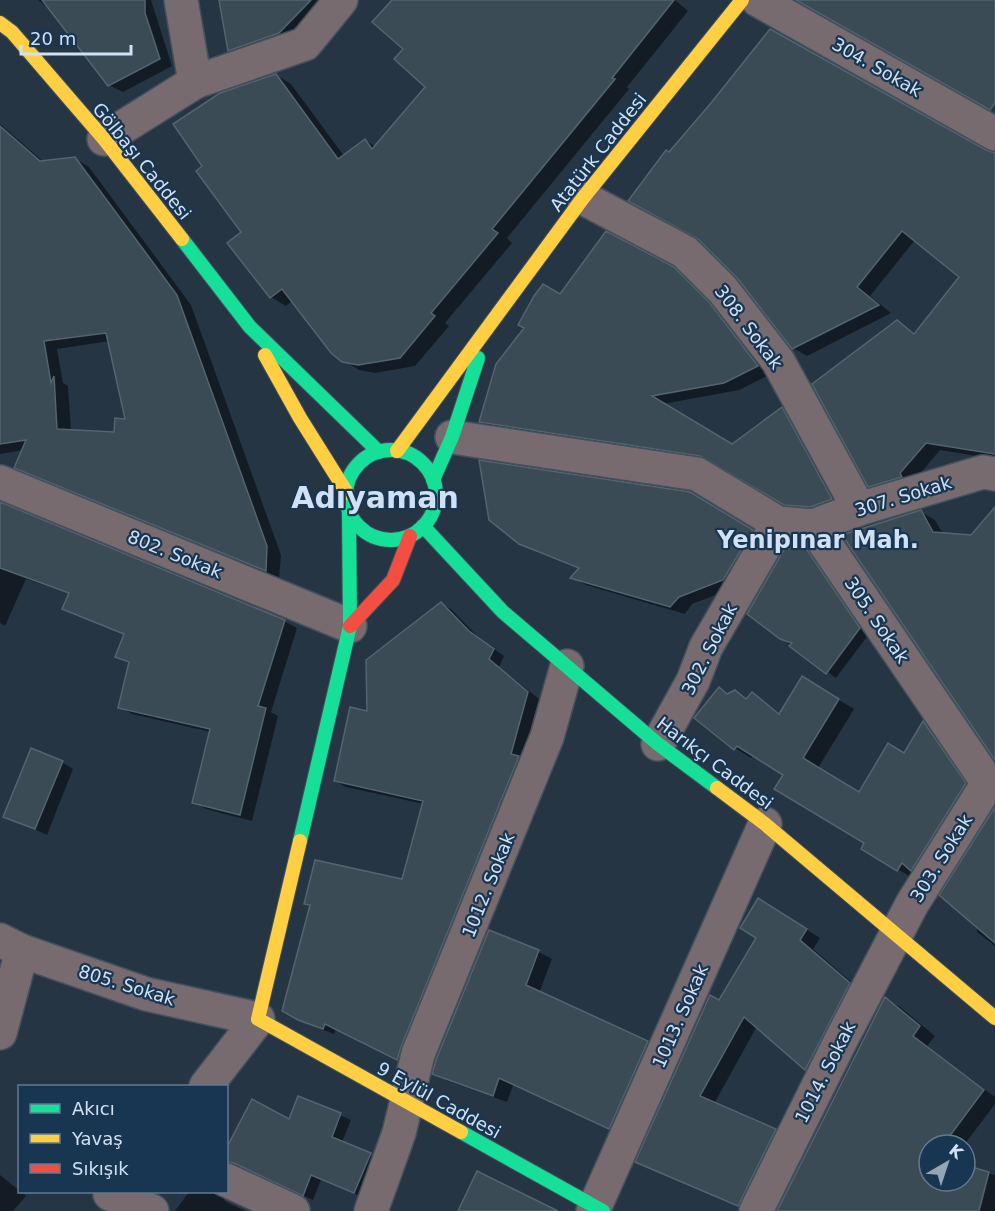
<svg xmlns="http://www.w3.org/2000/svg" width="995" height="1211" font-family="'DejaVu Sans',sans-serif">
<rect width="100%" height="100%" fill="#253544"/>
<g fill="#0007" fill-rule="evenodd">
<path d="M38,0H151L172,66L123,92L109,85L51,10Z"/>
<path d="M220,0H324L290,38L239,56L229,50Z"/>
<path d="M394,0H675L688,11L627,87L629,89L507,238L512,243L445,323L449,326L415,366L375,373L359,370L343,360L293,300L286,306L271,297L243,232L204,166L276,75L291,84L344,156L365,140L376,147L427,87L405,49Z"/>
<path d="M0,124L44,162L74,158L89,167L191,305L281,555L279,578L30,475L16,467L23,450L0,454ZM110,341L127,420L116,434L71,431L68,386L63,383L57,349Z"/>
<path d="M985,152L995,154V459L940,450L913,482L883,494L869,486L898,322L916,334L961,276L915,240L870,296L891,313L807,356L793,348L739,278Z"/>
<path d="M673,269L688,277L723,312L771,374L739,390L663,404L733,446L782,409L796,417L845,507L799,512L791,507L818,509V506L784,503L715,463L495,429L481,421L560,296Z"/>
<path d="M690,493L765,539L737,587L692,604L685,614L586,585L573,578L580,569L534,551L520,543Z"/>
<path d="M0,504L284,621L297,628L271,712L278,716L252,821L206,809L194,802L211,732L132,714L120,707L130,664L117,657L126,635L85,617L69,584L65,592L26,579L5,626L0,623Z"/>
<path d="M995,509V757L921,512L935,520L943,534L972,537Z"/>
<path d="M802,545L812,551L869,634L836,678L781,638Z"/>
<path d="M441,603L452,610L480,639L504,656L499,667L539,699L522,759L408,1065L336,1029L334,1034L310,1025L283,1010L311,906L306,903L403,881L424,804L346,787L335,781L368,713Z"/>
<path d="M802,678L854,709L818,768L860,794L904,754L923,723L939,732L981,793L914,879L863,848L866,843L785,775L753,755L751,758L735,748L719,689L729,695L735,692L748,699L752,694L781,714Z"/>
<path d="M62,762L73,769L47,835L5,816Z"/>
<path d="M995,810V946L977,932Z"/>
<path d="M773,908L820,938L813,949L863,992L820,1076L806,1069L757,1026L714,1104L789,1138L748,1211L651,1169L637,1161L720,1002L758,938Z"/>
<path d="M489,932L539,952L552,959L539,993L660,1050L623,1135L513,1085L507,1102L448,1081L434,1073Z"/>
<path d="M885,999L900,1007L935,1036L927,1046L995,1097V1104L964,1145H929V1181H965V1167L995,1175V1211H779Z"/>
<path d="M299,1098L351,1120L342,1142L380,1160L365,1198L321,1180L313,1200L245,1168L236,1166L231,1168L226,1165V1152L290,1121Z"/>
<path d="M0,1175L26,1196L13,1211H0Z"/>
<path d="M189,1192H222L224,1200L228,1203L245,1211H175Z"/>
</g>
<g fill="#3b4b55" stroke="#54646f" stroke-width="1.5" fill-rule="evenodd">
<path d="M42,0H145V13L160,59L108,86Z"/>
<path d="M219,0H311L279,33L228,51Z"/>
<path d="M392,0H674L612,78L615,79L492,229L498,233L431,313L435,316L400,358L358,365L342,362L331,353L282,289L270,298L227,243L241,232L196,171L202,166L173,124L220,93L276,74L338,159L365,139L372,149L425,87L394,59L403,49L372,22Z"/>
<path d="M796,0H995V103L990,110Z"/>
<path d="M770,29L986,150L995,153V454L926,443L900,473L902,477L868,487L812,384L897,320L914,334L959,277L902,231L857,287L879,305L792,349L738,279L698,239L628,201L666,150L669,152L711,103Z"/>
<path d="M0,126L40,161L75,157L177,295L267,546L266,571L14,468L26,440L0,444ZM106,333L125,419L115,418L114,432L57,429L54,376L51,383L44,341Z"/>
<path d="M606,231L674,267L709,302L758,366L724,383L652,396L732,444L782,407L832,499L810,507L784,505L700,456L479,422L496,364L524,328L518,325L534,296L543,284L560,294Z"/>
<path d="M479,460L690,492L753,530L723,580L679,597L670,607L570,578L579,568L519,544L489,520Z"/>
<path d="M0,502L285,620L258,706L266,708L240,815L192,803L210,729L118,708L129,662L115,657L124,634L62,609L69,593L0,568Z"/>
<path d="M995,507V760L842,535L921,510L933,532L971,535Z"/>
<path d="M788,543L803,544L860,628L826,674L789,646L792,643L780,639L747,614Z"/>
<path d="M441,602L469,631L494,649L489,659L528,692L511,754L519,756L401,1047L397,1060L325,1024L323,1029L298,1020L282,1011L310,905L304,904L315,860L402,879L423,801L334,781L350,707L367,711L366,660Z"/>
<path d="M802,676L839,699L803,758L859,792L888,743L904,753L923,721L966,783L911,871L902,863L897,871L861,849L864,843L774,789L783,775L737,746L734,750L694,718L719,687L727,694L735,690L746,699L752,692L779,714Z"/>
<path d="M31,748L63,761L35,829L3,817Z"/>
<path d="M995,807V943L939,895Z"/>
<path d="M758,898L807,929L800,940L850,983L805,1070L744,1017L700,1096L776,1129L738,1206L635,1162L710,995L719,1000L756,938L740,928Z"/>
<path d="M489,930L539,950L526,985L648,1041L609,1129L499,1078L493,1096L432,1074L436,1060Z"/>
<path d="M885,997L920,1026L913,1036L984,1090L943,1145H929V1181H965V1165L989,1172L979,1211H777Z"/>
<path d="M298,1096L341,1113L332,1137L371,1153L354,1193L311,1175L303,1196L234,1163L226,1162V1149L252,1099L289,1119Z"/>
<path d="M477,1171L558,1211H458Z"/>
</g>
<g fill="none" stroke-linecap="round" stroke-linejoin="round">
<defs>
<g id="street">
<path d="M758,0L995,134"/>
<path d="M195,82L305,44L341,0"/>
<path d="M104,139L195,82L181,0"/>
<path d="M583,198L685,252L723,290L778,361L859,509"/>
<path d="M452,437L697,474L778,523L813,526L988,783L995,784"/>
<path d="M0,482L350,626"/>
<path d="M813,526L859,509L983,472L995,474"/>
<path d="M658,744L693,681L706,647L778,523"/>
<path d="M0,940L22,951L146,994L258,1019L206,1086"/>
<path d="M0,1033L22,951"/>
<path d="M226,1180L293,1211"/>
<path d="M110,1194L152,1211"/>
<path d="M371,1211L399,1133L418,1054L547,737L567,666"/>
<path d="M593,1211L765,824"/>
<path d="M756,1211L841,1040L912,904L988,783"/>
</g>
<g id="fast">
<path d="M182,239L250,327L379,452"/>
<circle cx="391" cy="495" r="45"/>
<path d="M433,480L452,437L478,358"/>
<path d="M423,526L503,612L658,744L717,788"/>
<path d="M300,841L350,626L349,510"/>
<path d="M461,1132L603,1211"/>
</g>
<g id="slow">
<path d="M0,23L12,32L104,139L182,239"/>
<path d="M265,355L300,418L347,493"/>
<path d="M397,451L583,198L742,0"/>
<path d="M717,788L765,824L995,1018"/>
<path d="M300,841L258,1019L461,1132"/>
</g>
<path id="jam" d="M350,626L393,580L410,536"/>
</defs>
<use href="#street" stroke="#43515d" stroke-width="36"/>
<use href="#fast" stroke="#43515d" stroke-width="16"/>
<use href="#slow" stroke="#43515d" stroke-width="16"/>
<use href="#jam" stroke="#43515d" stroke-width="16"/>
<use href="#street" stroke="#776b6f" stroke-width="33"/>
<use href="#fast" stroke="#16e098" stroke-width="14"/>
<use href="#slow" stroke="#ffcf43" stroke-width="14"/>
<use href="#jam" stroke="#f24e42" stroke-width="14"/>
</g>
<g text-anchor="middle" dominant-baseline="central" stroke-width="4.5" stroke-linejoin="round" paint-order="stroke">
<g font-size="18" fill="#d0e1f3" stroke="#183551">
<text transform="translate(877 67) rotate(30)">304. Sokak</text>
<text transform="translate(598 152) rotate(-52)">Atatürk Caddesi</text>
<text transform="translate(142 161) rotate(51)">Gölbaşı Caddesi</text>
<text transform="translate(749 327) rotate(53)">308. Sokak</text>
<text transform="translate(903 496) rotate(-17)">307. Sokak</text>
<text transform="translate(175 554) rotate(22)">802. Sokak</text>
<text transform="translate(877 620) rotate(56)">305. Sokak</text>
<text transform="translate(709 649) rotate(-63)">302. Sokak</text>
<text transform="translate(715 763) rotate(37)">Harıkçı Caddesi</text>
<text transform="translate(941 858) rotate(-58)">303. Sokak</text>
<text transform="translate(488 885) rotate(-68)">1012. Sokak</text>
<text transform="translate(127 985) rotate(17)">805. Sokak</text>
<text transform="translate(680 1016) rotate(-66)">1013. Sokak</text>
<text transform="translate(825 1072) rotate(-63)">1014. Sokak</text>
<text transform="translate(439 1100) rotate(29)">9 Eylül Caddesi</text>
</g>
<g font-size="24" font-weight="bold" fill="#d0e1f3" stroke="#183551">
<text x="818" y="540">Yenipınar Mah.</text>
</g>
<g font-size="30" font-weight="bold" fill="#d0e1f3" stroke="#183551">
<text x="375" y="497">Adıyaman</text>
</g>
</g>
<rect x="18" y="1085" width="210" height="108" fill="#183551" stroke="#627a92" stroke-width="1.5"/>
<rect x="30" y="1104" width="30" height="9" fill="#16e098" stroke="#627a92" stroke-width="1.5"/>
<text x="72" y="1115" font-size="18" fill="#d0e1f3">Akıcı</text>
<rect x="30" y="1134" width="30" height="9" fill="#ffcf43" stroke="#627a92" stroke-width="1.5"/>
<text x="72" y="1145" font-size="18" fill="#d0e1f3">Yavaş</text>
<rect x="30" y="1164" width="30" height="9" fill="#f24e42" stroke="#627a92" stroke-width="1.5"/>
<text x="72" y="1175" font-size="18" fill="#d0e1f3">Sıkışık</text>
<g transform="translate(947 1163) rotate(39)"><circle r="28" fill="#183551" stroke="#627a92" stroke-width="1.5"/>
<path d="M0-4.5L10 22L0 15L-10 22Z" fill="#94a5b6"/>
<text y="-9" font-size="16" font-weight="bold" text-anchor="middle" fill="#d0e1f3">K</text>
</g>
<path d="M21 45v9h110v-9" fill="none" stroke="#d0e1f3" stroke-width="3"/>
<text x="30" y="45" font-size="18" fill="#d0e1f3" stroke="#183551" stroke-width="4.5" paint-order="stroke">20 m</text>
</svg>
